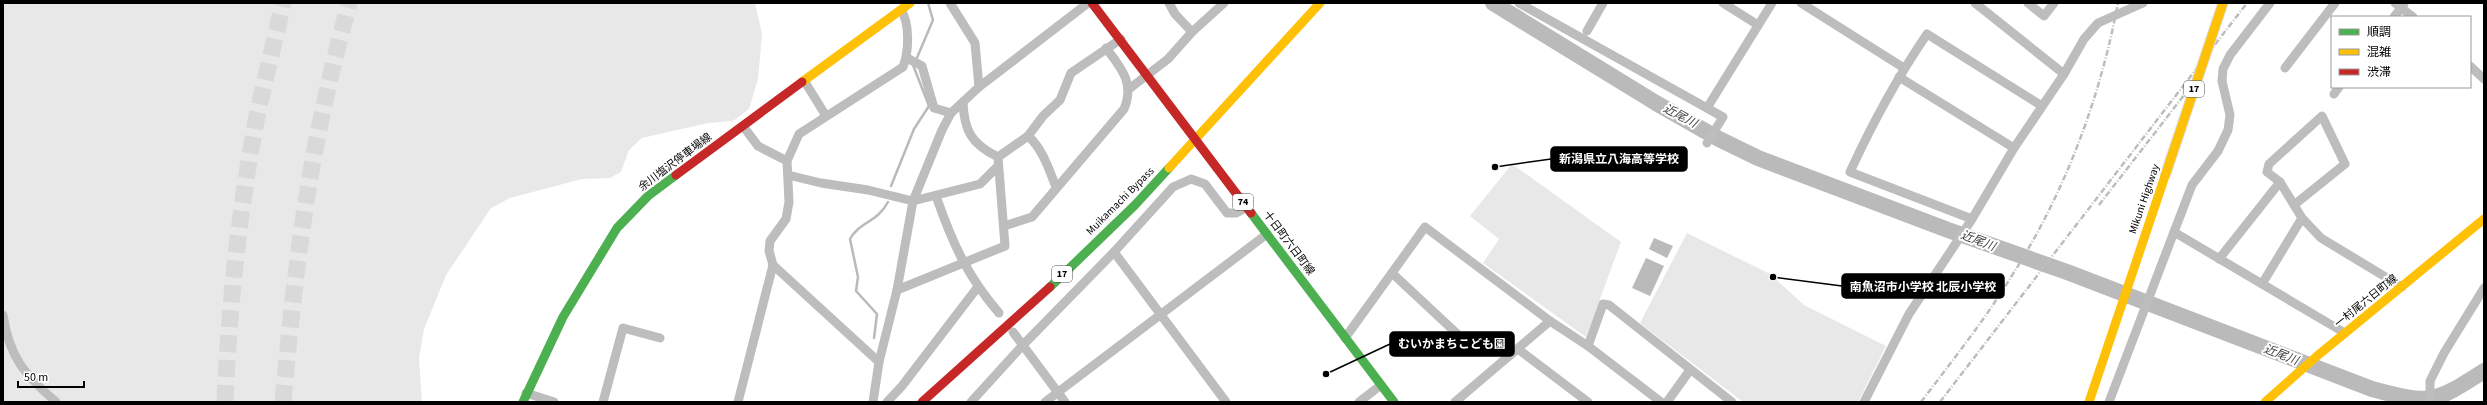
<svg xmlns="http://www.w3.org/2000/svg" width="2487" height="405" font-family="'Source Sans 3','Noto Sans JP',sans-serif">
<rect width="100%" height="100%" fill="#fff"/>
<g fill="#e8e8e8">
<path d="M3,3H755L762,34L758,79L749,109L733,121L708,123L642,138L629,150L621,172L610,178L582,179L510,198L491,208L446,275L424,329L419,358L422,402H3Z"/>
<path d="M1512,164L1621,242L1586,337L1483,263L1499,239L1470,216Z"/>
<path d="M1687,233L1770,274L1804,305L1886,346L1858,402H1743L1640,323Z"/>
</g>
<g fill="#bababa">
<path d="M1654,238L1673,246L1667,258L1649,249Z"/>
<path d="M1646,258L1664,266L1650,296L1632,288Z"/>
</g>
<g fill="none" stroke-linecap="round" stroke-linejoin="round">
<g stroke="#bababa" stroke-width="2.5">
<path d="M916,60L933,20L928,3"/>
<path d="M891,186L914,129L929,106L913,65"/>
<path d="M874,338L877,314L856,291L858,277L850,239C860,221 877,223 888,202"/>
</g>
<path stroke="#bababa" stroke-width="16" d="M1493,3L1656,103L1719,139L1758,158L1948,230L2067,272L2372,389C2431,405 2434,403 2484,371"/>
<g stroke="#d9d9d9" stroke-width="17" stroke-dasharray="17 8" stroke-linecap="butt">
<path d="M225,402C229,306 239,210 257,116C265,78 275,40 283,3"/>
<path d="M283,402C292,301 303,199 325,101C332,68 341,35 349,3"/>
</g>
<g stroke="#bdbdbd" stroke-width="9">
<path d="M950,3L975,43L979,87"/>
<path d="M1169,3L1175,14L1192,32"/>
<path d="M1519,3L1723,117L1707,143"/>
<path d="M1723,3L1758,25"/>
<path d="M1801,3L1904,68"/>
<path d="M1975,3L2064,74"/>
<path d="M2028,3L2044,16L2054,3"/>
<path d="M2395,3L2413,17"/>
<path d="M2394,17L2404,4"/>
<path d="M1587,31L1603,3"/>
<path d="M907,58L922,66L934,108L951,113"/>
<path d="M2470,66L2484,79"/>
<path d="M2285,68L2335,3"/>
<path d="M1899,77L2014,148"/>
<path d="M805,82L826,116"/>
<path d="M1129,89L1168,59L1192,32L1224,3"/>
<path d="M2334,94L2339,87"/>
<path d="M963,102C964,130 971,144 998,157"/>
<path d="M1707,108L1772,3"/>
<path d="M743,126L758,146L787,161"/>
<path d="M1028,136L1043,116L1060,100L1071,73L1121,39"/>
<path d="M788,175L821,183L868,190L913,201L980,184L998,166"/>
<path d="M936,196C952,242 967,276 999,313"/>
<path d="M2294,205L2345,164L2322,116L2269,164L2267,172L2280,182L2302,218L2321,238L2402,287"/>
<path d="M1972,219L1850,172C1872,124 1897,78 1927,34L2042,106"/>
<path d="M1004,226L1032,217L1124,109C1135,83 1121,68 1106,48"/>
<path d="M2174,232L2345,333"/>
<path d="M1114,252L1226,402"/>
<path d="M2219,259L2280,182"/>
<path d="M1392,273L1468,344"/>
<path d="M2262,284L2302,218"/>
<path d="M897,290L1005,246L998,157L1028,136C1043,149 1049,170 1056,187"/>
<path d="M3,315C9,357 25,375 56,402"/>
<path d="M1013,332L1065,402"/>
<path d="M1345,338L1425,227L1550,321L1588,346L1603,304L1609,305L1732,402"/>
<path d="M1588,346L1661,402"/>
<path d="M1518,349L1588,402"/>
<path d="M879,362L773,265L769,251L770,241L786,219L789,202L787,161L799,134L903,67C909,52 910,23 901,10"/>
<path d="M526,393L554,402"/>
<path d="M603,402L623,328L660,338"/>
<path d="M738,402L773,265"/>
<path d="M873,402L879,362L897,290L913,201L942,130L951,113L979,87L1088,3"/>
<path d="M887,402L902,386L977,288"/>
<path d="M971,402L1022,346L1114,252L1173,187L1191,179L1205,184L1227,213H1236L1247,207"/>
<path d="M1045,402L1267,234"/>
<path d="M1359,402L1381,385"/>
<path d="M1455,402L1550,321"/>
<path d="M1667,402L1690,370"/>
<path d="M1864,402L1909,314L1972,219L2014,148L2064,74L2084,39L2098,23L2143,3"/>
<path d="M2109,402L2192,185L2218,151L2228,130L2230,115L2222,81L2223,69L2230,55L2270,3"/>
<path d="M2430,402V381L2444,353L2484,288"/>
</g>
<g stroke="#4caf50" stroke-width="9">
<path d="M1251,213L1394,402"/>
<path d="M1050,287L1135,205L1169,168"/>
<path d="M523,402L563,317L617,228L648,196L676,175"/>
</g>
<g stroke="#ffc107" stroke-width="9">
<path d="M802,82L910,3"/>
<path d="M1169,168L1320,3"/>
<path d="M2089,402L2165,176"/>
<path d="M2265,402L2317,356L2484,219"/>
</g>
<g stroke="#c62828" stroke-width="9">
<path d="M1092,3L1251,213"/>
<path d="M676,175L802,82"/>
<path d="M922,402L1050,287"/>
</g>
<g stroke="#bdbdbd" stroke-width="2.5" stroke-dasharray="6 2 1 2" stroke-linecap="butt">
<path d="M2099,205L2188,90"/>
<path d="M1921,402C1952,361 1984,321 2011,277C2064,195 2100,99 2118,3"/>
<path d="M1940,402L2247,3"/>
</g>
<defs>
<path id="slow-bridge" d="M2165,176L2223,3"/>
</defs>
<use href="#slow-bridge" stroke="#dbdbdb" stroke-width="11" stroke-linecap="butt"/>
<use href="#slow-bridge" stroke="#ffc107" stroke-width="9"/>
</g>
<g text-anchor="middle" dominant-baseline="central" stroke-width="4" stroke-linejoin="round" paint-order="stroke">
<g fill="#fff" stroke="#4c4c4c" stroke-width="1">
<rect x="2184" y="81" width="20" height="16" rx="3"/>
<rect x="1233" y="194" width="20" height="16" rx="3"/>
<rect x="1052" y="266" width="20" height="16" rx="3"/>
</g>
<g font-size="10" font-weight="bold" fill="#000">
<text x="2194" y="89">17</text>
<text x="1243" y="202">74</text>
<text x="1062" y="274">17</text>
</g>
<g font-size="11" fill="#000" stroke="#fff">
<text transform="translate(675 162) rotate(-37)">余川塩沢停車場線</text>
<text transform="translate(2144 199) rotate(-71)">Mikuni Highway</text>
<text transform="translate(1120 201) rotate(-45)">Muikamachi Bypass</text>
<text transform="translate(1289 243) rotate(53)">十日町六日町線</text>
<text transform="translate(2366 301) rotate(-39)">一村尾六日町線</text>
</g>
<g font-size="12" font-style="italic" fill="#3d3d3d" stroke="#fff">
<text transform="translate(1680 116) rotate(28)">近尾川</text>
<text transform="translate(1978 241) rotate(21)">近尾川</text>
<text transform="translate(2281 355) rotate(21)">近尾川</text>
</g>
</g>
<path fill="none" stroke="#000" stroke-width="1.5" d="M1495 167L1551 159M1773 277L1842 286M1326 374L1390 344"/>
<g fill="#000" stroke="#fff" stroke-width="1.5">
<circle cx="1495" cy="167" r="4"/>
<circle cx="1773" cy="277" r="4"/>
<circle cx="1326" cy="374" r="4"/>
</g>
<g fill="#000" stroke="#000" stroke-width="1.5">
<rect x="1551" y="147" width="136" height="24" rx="4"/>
<rect x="1842" y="274" width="162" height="24" rx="4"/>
<rect x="1390" y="332" width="124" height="24" rx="4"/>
</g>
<g font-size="12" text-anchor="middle" font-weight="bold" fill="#fff">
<text x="1619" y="163">新潟県立八海高等学校</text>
<text x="1923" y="291">南魚沼市小学校 北辰小学校</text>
<text x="1452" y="348">むいかまちこども園</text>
</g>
<rect width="2487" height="405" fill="none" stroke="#000000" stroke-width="8"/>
<rect x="2331" y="16" width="140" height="72" fill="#ffffff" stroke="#999999"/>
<rect x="2339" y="29" width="20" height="6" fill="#4caf50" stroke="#999999"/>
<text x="2367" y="36" font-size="12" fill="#000000">順調</text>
<rect x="2339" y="49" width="20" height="6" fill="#ffc107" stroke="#999999"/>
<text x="2367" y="56" font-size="12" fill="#000000">混雑</text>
<rect x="2339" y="69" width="20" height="6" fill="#c62828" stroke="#999999"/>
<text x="2367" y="76" font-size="12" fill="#000000">渋滞</text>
<path d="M18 381v6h66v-6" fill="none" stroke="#000000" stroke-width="2"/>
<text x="24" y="381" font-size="12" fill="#000000" stroke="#ffffff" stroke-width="3" paint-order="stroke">50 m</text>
</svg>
